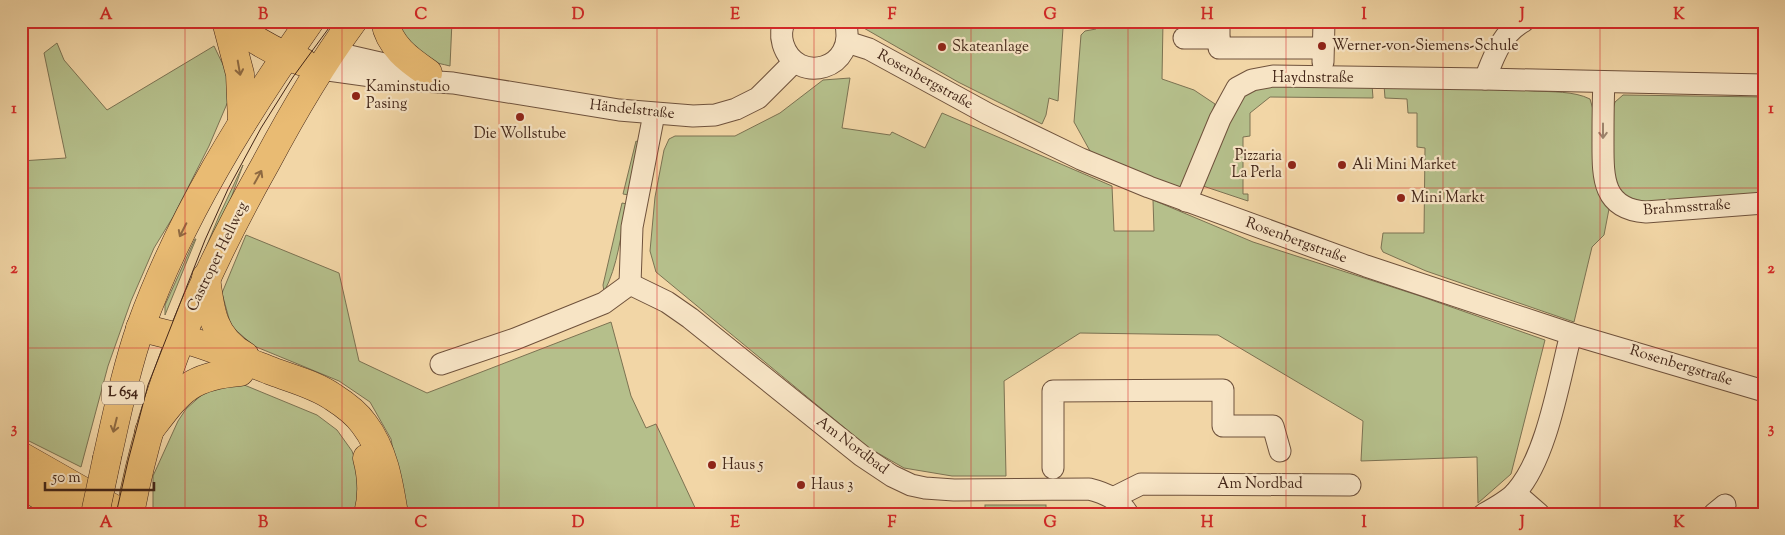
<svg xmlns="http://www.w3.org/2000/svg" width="1785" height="535" font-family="'Sorts Mill Goudy',serif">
<rect width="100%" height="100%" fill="#f2d6a6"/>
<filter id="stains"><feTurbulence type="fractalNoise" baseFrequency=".004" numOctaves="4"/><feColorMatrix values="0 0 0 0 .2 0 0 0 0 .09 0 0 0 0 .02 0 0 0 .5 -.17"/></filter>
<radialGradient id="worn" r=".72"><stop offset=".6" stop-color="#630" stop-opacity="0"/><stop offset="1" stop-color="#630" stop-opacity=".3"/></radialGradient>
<g fill="#b5bf8b" stroke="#7c7252">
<path d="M398,21H452L450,66C443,64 433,63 427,59C416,54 399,33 398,21Z"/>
<path d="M862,21H1080L1063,28L1058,101L1049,98L1046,115L1042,124L958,82L862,27Z"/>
<path d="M1097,21H1163L1162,79L1194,90L1215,104L1183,195L1090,151L1074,122L1081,35L1085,31L1096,29Z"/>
<path d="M57,43L64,60L107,110L214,46L228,75L229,99L209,146L173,217L154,248L131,301L108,366L81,467L21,437V161L66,158L44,53Z"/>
<path d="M850,78L842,128L890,135L892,132L925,148L942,113L1112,186L1114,231H1154L1153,200L1253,242L1420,296L1545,340L1511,474L1478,503L1477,457L1361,461L1363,421L1218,335L1080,333L1004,381L1006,476H952L904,468L869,448L656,272L650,251L655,197L664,150L669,139L675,136H735L780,113L823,80Z"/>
<path d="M1266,84L1372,85L1373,98L1270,97L1250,113V136L1243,137V194H1248V201L1203,186L1232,110L1242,97Z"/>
<path d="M1384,85C1434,86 1484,87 1534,91C1552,92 1574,91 1590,99L1594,113L1600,194L1609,209L1604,235L1592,247L1574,322L1426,271L1383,252L1381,248L1383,233H1424L1425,148L1417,147V113H1408L1407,99L1385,98Z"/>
<path d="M1623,95L1764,97V196L1641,202L1624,195L1612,181V112L1615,102Z"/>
<path d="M636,141L640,143L629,195L623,194Z"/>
<path d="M243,165L226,212L192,281L219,216Z"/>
<path d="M622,203L627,204C621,233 618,266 604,292L603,285Z"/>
<path d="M246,235L339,273L359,361L427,393L611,322L631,396L646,428L656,424L698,514H405L391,439L370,402L339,381L254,346L231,326L222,293Z"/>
<path d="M195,239H196L165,315V305Z"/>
<path d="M237,382L317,415L337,430L352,451L360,475L357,514H153V476L178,421L186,409L206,391Z"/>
<rect x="985" y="505" width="61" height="9"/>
</g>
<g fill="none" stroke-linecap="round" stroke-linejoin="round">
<defs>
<g id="minor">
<path d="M785,21C781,28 781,37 783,44C796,86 859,70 845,21"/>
<path d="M1219,21V48H1323"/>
<path d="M1184,38H1219"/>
<path d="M847,42L869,49L988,114L1081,159L1149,187L1366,266L1571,334L1764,391"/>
<path d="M332,52L393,66"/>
<path d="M1323,62L1324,21"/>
<path d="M321,69L393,79L453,83L619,110L693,116L715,115L736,109L758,98L794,62"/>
<path d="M1485,79C1494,56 1501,34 1524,21"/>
<path d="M1604,82C1603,101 1603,121 1603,140C1603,175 1601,209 1646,212L1764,203"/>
<path d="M1186,201L1220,119L1237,88L1252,80L1273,76L1485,79L1764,85"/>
<path d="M630,284L667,302L690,318L862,456L892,476L911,485L925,488L954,490L1089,489C1105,493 1119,499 1128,514"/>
<path d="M630,284L632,227L654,114"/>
<path d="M441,364L515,339L604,303L630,284"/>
<path d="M1053,468V391L1223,390V426H1273L1280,451"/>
<path d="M1515,493L1539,514"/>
<path d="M1113,498L1141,484L1350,485"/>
<path d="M1484,514C1493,509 1510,499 1516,492C1547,457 1559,380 1571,334"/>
<path d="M1714,514L1725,505"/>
</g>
<g id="major">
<path d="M226,21L240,74L242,123"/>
<path d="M231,21C252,40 276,53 303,62"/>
<path d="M385,21C389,46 409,60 428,73"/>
<path d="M107,458C117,414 126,369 141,326C180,218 244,115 310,21"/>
<path d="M130,514C153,388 204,273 266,163C292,114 320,66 353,21"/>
</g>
<g id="highway">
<path d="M206,277C210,311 213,338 245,356"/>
<path d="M140,328C187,337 230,355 274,372C293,379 316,385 333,397C344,404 357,414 364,424C384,450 389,483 394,514"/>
<path d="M149,431C179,392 188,376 240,372"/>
<path d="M21,456L123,514"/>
<path d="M367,458C372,477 373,495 368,514"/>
<path d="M21,484L71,514"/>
</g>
</defs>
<use href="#minor" stroke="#6f523c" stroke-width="23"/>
<use href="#major" stroke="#432618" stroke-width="29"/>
<use href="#highway" stroke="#432618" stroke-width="29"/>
<use href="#minor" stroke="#f7e4c5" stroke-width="21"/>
<use href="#major" stroke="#e9bb73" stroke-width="28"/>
<use href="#highway" stroke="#e9bb73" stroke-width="28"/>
<g stroke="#432618" stroke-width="1">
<path d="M109,514L121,457"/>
<path d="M116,514L128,461L148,385L205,240L228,189L261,128L293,77L334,21"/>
</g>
<defs>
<path id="major-bridge" d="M95,514L107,458"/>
</defs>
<use href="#major-bridge" stroke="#432618" stroke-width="29" stroke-linecap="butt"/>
<use href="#major-bridge" stroke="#e9bb73" stroke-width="28"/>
</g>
<defs><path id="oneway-shaft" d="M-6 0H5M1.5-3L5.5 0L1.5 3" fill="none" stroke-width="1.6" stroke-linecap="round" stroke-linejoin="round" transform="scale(1.25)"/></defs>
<g stroke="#8e6941">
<use href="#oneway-shaft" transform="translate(239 68) rotate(80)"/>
<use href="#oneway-shaft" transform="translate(258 177) rotate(-61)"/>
<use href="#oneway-shaft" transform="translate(183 230) rotate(117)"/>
<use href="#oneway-shaft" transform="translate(115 425) rotate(104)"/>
</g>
<use stroke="#9d856e" href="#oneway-shaft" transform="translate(1603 131) rotate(90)"/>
<path fill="none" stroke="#d62828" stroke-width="1" stroke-opacity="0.55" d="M185,21V514M342,21V514M499,21V514M657,21V514M814,21V514M971,21V514M1128,21V514M1286,21V514M1443,21V514M1600,21V514M21,188H1764M21,348H1764"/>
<g fill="#8f2418" stroke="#f7e4c5" stroke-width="2">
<circle cx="1322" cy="46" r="5"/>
<circle cx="942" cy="47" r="5"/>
<circle cx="356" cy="96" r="5"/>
<circle cx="520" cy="117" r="5"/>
<circle cx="1292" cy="165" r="5"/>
<circle cx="1342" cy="165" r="5"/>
<circle cx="1401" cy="198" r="5"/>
<circle cx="712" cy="465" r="5"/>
<circle cx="801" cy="485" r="5"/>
</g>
<g text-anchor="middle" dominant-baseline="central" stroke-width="4.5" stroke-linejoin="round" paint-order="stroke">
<rect fill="#f7e4c5" stroke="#795f4c" stroke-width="1" x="102" y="381.5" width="42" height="23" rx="4"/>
<g font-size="14" font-weight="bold" fill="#432618">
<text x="123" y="393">L 654</text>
</g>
<g font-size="15" fill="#432618" stroke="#f7e4c5" text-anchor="start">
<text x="1332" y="46">Werner-von-Siemens-Schule</text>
<text x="952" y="47">Skateanlage</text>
<text x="366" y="87">Kaminstudio<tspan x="366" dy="17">Pasing</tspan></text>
<text x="520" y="134" text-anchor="middle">Die Wollstube</text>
<text x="1282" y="156" text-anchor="end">Pizzaria<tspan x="1282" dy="17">La Perla</tspan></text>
<text x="1352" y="165">Ali Mini Market</text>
<text x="1411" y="198">Mini Markt</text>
<text x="722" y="465">Haus 5</text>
<text x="811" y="485">Haus 3</text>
</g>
<g font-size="15" fill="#432618" stroke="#f7e4c5">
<text x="1313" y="78">Haydnstraße</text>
<text transform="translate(925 80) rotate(29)">Rosenbergstraße</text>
<text transform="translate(632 110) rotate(6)">Händelstraße</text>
<text transform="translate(1687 208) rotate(-4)">Brahmsstraße</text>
<text transform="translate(1296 241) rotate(20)">Rosenbergstraße</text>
<text transform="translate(218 257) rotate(-64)">Castroper Hellweg</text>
<text transform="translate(1681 366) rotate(17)">Rosenbergstraße</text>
<text transform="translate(852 446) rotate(37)">Am Nordbad</text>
<text x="1260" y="484">Am Nordbad</text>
</g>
</g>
<rect width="1785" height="535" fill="none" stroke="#f2d6a6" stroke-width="55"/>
<path d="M45 482v8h109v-8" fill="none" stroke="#432618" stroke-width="2.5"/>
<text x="52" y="482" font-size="15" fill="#432618" stroke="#f7e4c5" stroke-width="4" paint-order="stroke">50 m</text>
<rect x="28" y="28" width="1730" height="480" fill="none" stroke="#d62828" stroke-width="2"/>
<g font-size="16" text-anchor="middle" font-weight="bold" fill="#d62828">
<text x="106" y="19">A</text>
<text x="263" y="19">B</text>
<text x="421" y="19">C</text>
<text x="578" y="19">D</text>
<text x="735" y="19">E</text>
<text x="892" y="19">F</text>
<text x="1050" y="19">G</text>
<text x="1207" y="19">H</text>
<text x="1364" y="19">I</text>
<text x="1522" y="19">J</text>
<text x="1679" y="19">K</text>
<text x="14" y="113">1</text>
<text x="1771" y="113">1</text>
<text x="14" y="273">2</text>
<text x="1771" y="273">2</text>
<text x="14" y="433">3</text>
<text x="1771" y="433">3</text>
<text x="106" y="527">A</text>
<text x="263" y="527">B</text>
<text x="421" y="527">C</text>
<text x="578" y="527">D</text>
<text x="735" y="527">E</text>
<text x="892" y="527">F</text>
<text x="1050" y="527">G</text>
<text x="1207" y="527">H</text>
<text x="1364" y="527">I</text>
<text x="1522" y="527">J</text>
<text x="1679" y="527">K</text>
</g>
<rect width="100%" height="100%" filter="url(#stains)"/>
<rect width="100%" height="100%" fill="url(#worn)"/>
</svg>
